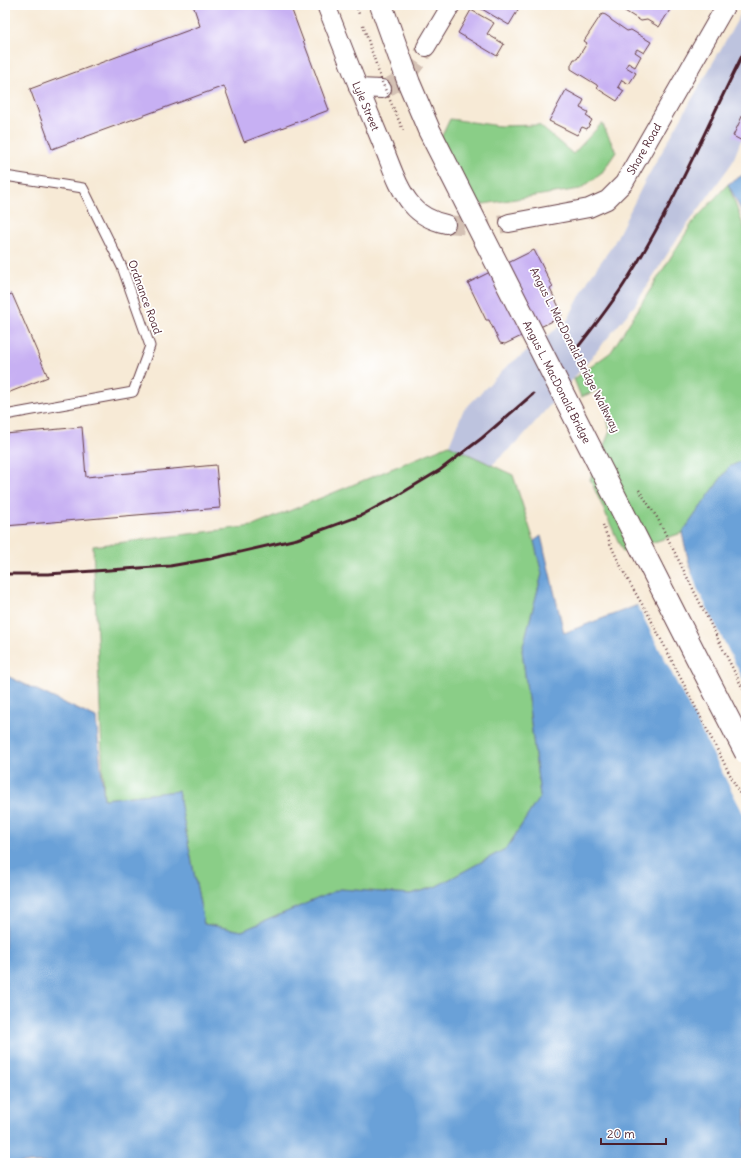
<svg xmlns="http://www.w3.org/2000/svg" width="751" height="1168" font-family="Delius,sans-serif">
<rect width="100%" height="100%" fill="#fff"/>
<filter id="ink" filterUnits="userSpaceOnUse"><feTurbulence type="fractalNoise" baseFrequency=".025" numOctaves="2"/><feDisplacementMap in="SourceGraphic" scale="8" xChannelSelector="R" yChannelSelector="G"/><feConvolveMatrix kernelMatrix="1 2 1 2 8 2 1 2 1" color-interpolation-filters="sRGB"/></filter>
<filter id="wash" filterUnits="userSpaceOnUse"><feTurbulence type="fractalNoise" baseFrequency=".012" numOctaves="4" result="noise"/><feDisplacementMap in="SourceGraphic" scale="16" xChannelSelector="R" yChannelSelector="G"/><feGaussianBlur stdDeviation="0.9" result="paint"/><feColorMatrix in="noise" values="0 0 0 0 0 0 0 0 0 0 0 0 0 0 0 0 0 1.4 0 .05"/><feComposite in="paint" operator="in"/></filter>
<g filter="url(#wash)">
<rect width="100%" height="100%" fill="#f7ead6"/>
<path fill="#bdc3de" d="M746,5V128L732,163L675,242L635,305L586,364L522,437L492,465L449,445L463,411L506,367L567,321L590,277L613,245L644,183Z"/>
<g fill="#8ace87" stroke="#6a7659">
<path d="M450,119L500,126L539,125L573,154L602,123L616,152L601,174L580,189L458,208L434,152Z"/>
<path d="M728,184L746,233V459L729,467L682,533L623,552L590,479L610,431L601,389L581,397L574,379L611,352L693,222Z"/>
<path d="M449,445L513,475L534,541L542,574L522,650L540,796L507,848L435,887L410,894L340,889L242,931L204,924L178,791L104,799L93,546L253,526Z"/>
</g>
<g fill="#6aa1d8" stroke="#5a6082">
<path d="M746,173V220L728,184Z"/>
<path d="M746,459V1163H5V675L96,718L104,799L178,791L204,924L242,931L340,889L410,894L435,887L507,848L540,796L522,650L542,574L534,541L541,536L564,633L694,584L682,533L729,467Z"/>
</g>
<path fill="#f7ead6" d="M688,566L693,576L697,588L746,685V819L636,603L692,582Z"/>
<g id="blocks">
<g fill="#c7b0f3">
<path d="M193,5H290L329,110L244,142L224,86L52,149L30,89L200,26Z"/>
<path d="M475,5H509L518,10L509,25Z"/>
<path d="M615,5H673L659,27L647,20L641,21Z"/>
<path d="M471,10L494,23L487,34L504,44L497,56L458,33Z"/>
<path d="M604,14L610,18L611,20L627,31L631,30L651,42L644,53L637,49L635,52L641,56L635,67L628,63L626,67L636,73L629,84L622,80L618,87L624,91L617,101L598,89L597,85L571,69V65L574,59H577L587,43L584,41L601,15Z"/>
<path d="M566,90L584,100L580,108L588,112L586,116L592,120L587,129L582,127L577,135L549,121Z"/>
<path d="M746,108V143L733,136Z"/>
<path d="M534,250L553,287L550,289L562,313L561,317L505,344L500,343L489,320H486L468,283Z"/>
<path d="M12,294L48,377L5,394V296Z"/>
<path d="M82,427L86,477L216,465L220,508L5,526V434Z"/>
</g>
</g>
</g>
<g filter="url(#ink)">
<use href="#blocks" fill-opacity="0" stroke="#643d45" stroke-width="1"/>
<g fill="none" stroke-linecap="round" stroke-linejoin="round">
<g stroke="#d4c1b4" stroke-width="18" stroke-dasharray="18 9" stroke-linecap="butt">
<path d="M382,89C405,82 414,67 426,47"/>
<path d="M446,224L485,227L509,223"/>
</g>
<defs>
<path id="service" d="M5,176L83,188L122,267L150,346L133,392L5,415"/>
<g id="minor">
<path d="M326,5C344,52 363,99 383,146C391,165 398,189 412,205C421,216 432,221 446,224"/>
<path d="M426,47L451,5"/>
<path d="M358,88L382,89"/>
<path d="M509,223L589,208L607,200L624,183L726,5"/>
</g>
</defs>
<use href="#service" stroke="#643d45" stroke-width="11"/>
<use href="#minor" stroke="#643d45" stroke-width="20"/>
<use href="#service" stroke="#fff" stroke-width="9"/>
<use href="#minor" stroke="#fff" stroke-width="18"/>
<g stroke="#4a1f2b" stroke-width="3">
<path d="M574,352C593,328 612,304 628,278C674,205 707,125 746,48"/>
<path d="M5,574H48L170,566L210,559L297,539L362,515L397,496L440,470L482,438L533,394"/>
</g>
<defs>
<path id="primary-bridge" d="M381,5L409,83L429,130L696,656L746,753"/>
</defs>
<use href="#primary-bridge" stroke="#643d45" stroke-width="24" stroke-linecap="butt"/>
<g stroke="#643d45" stroke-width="2.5" stroke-dasharray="1 3" stroke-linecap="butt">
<path d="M356,5L359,14"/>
<path d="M363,25L382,82L403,130"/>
<path d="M639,490L658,519L746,695"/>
<path d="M603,525C614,556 630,585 647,612L746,806"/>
</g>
<use href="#primary-bridge" stroke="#fff" stroke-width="22"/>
</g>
</g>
<g text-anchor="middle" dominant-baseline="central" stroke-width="3.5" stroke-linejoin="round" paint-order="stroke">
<g font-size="11" fill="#4a1f2b" stroke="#fff">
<text transform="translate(366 106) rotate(67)">Lyle Street</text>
<text transform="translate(644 149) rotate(-60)">Shore Road</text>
<text transform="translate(145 297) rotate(70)">Ordnance Road</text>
<text transform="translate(575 350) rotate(63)">Angus L. MacDonald Bridge Walkway</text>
<text transform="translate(557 382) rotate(63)">Angus L. MacDonald Bridge</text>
</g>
</g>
<rect width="751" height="1168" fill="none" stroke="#fff" stroke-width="20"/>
<path d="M601 1138v6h65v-6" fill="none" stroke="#4a1f2b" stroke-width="2"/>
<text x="607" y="1138" font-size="12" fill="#4a1f2b" stroke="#ffffff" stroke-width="3" paint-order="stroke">20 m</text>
</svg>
